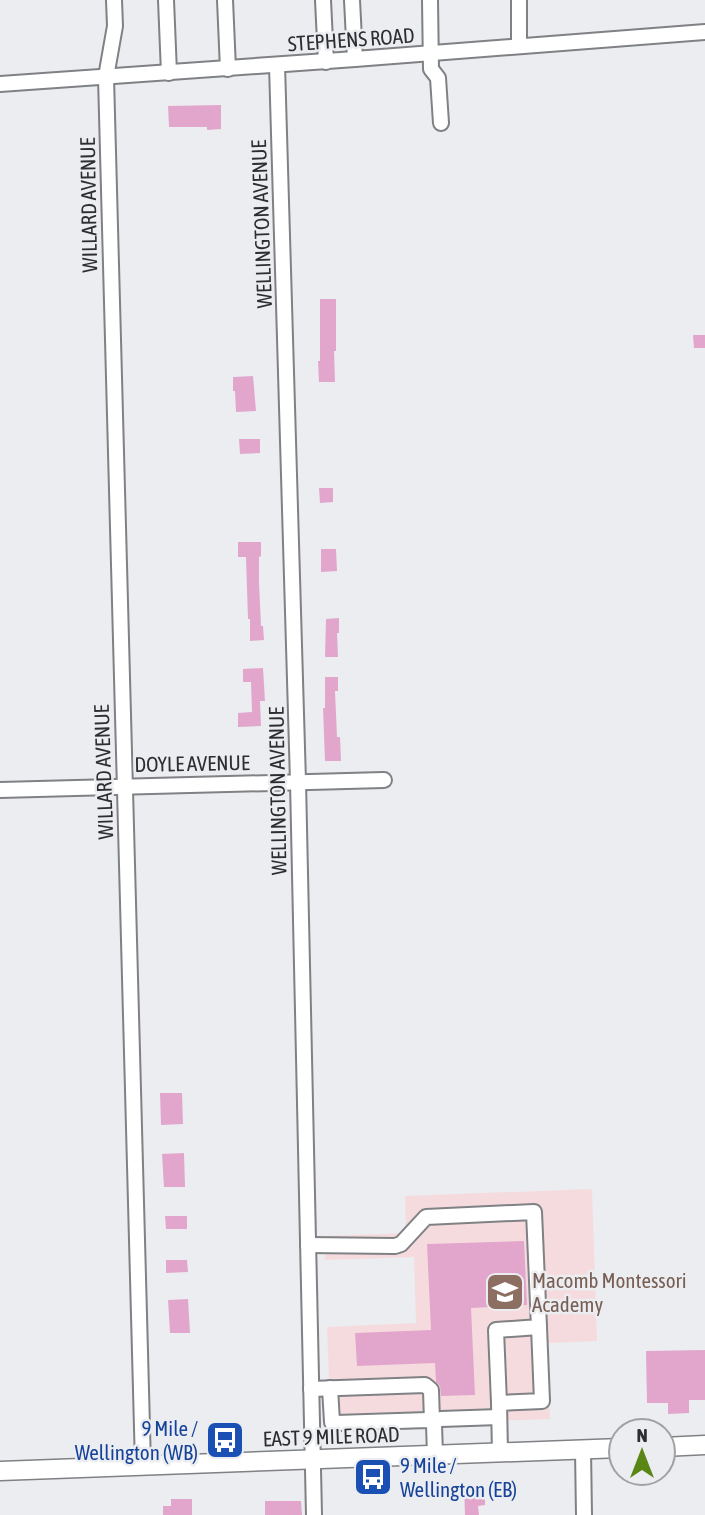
<svg xmlns="http://www.w3.org/2000/svg" width="705" height="1515" font-family="'Asap Condensed',sans-serif">
<rect width="100%" height="100%" fill="#ebedf0"/>
<path fill="#f6dbde" d="M592,1189L597,1341L547,1343L550,1419L331,1427L327,1327L416,1323L414,1257L325,1260L324,1236L406,1233L405,1196Z"/>
<g fill="#e2a6cd">
<path d="M221,105V129L207,130V127H169L168,106Z"/>
<path d="M320,299H336V351H334L335,382H319L318,361H320Z"/>
<path d="M693,335H705V348H694Z"/>
<path d="M253,376L256,411L236,412L235,391H233V377Z"/>
<path d="M239,439H260V453L240,454Z"/>
<path d="M319,488H333V502L320,503Z"/>
<path d="M238,542H261V556L259,557V583L261,626H263L264,640L250,641V619H248L246,557H238Z"/>
<path d="M321,549H336L337,571L321,572Z"/>
<path d="M339,618V633H337L338,657H325L326,619Z"/>
<path d="M263,668L265,701H260L261,726L238,727V713L252,712L251,682H243V669Z"/>
<path d="M325,677H338V691H335L337,737H340L341,761H325L323,708H325Z"/>
<path d="M160,1093H182L183,1124L161,1125Z"/>
<path d="M184,1153L185,1187H164L162,1154Z"/>
<path d="M165,1216H187V1229H166Z"/>
<path d="M524,1241L527,1305L471,1308L475,1395L441,1396L440,1386L436,1382L435,1363L357,1366L355,1333L431,1330L427,1244Z"/>
<path d="M166,1260H187L188,1272L166,1273Z"/>
<path d="M188,1299L190,1333H170L168,1300Z"/>
<path d="M705,1350V1400H689V1413L668,1414V1403H647L646,1351Z"/>
<path d="M464,1485H485V1505L478,1506L479,1515H465Z"/>
<path d="M171,1499H192V1515H163V1506H171Z"/>
<path d="M265,1501H301L302,1515H265Z"/>
</g>
<g fill="none" stroke-linecap="round" stroke-linejoin="round">
<defs>
<g id="minor">
<path d="M114,0L115,26L106,77L143,1465"/>
<path d="M166,0L169,73"/>
<path d="M225,0L228,69"/>
<path d="M323,0L326,62"/>
<path d="M352,0L355,59"/>
<path d="M430,0L431,69L438,78L441,123"/>
<path d="M519,0V45"/>
<path d="M277,65L298,782L314,1515"/>
<path d="M0,84L355,59L705,32"/>
<path d="M0,790L384,780"/>
<path d="M308,1245L395,1246L401,1244L426,1217L534,1212L539,1327L496,1330L499,1403"/>
<path d="M330,1388L332,1422L336,1423L428,1420L432,1421L434,1424L435,1455"/>
<path d="M311,1389L425,1385L431,1390L432,1421L441,1419L499,1417"/>
<path d="M583,1450L584,1515"/>
<path d="M500,1453L499,1403L542,1401L539,1327"/>
</g>
<g id="major">
<path d="M663,1447L705,1445"/>
<path d="M0,1471L621,1448"/>
</g>
</defs>
<use href="#minor" stroke="#7f8184" stroke-width="18"/>
<use href="#major" stroke="#7f8184" stroke-width="21"/>
<use href="#minor" stroke="#fff" stroke-width="14"/>
<use href="#major" stroke="#fff" stroke-width="18"/>
</g>
<defs>
<symbol id="school-square" viewBox="-11 -11 22 22"><rect x="-9" y="-9" width="18" height="18" rx="4" fill="#8d6e63" stroke="#ebedf0"/><path d="M0-5L7-2L0 1L-7-2ZM-4 1L0 2.5L4 1V4Q0 6-4 4Z" fill="#fff"/></symbol>
<symbol id="bus-square" viewBox="-11 -11 22 22"><rect x="-9" y="-9" width="18" height="18" rx="4" fill="#1a4fb4" stroke="#ebedf0"/><path d="M-5-6H5V4H4V6H2V4H-2V6H-4V4H-5ZM-3.5-4V0h7V-4ZM-3.5 1.2v1.5H-2V1.2ZM2 1.2v1.5H3.5V1.2Z" fill="#fff"/></symbol>
</defs>
<g fill-rule="evenodd">
<use href="#school-square" x="483" y="1270" width="44" height="44"/>
<use href="#bus-square" x="203" y="1418" width="44" height="44"/>
<use href="#bus-square" x="351" y="1455" width="44" height="44"/>
</g>
<g text-anchor="middle" dominant-baseline="central" stroke-width="5" stroke-linejoin="round" paint-order="stroke">
<g font-size="21" fill="#2d2e2f" stroke="#ebedf0">
<text transform="translate(351 39) rotate(-4)">STEPHENS ROAD</text>
<text transform="translate(88 205) rotate(-91)">WILLARD AVENUE</text>
<text transform="translate(261 224) rotate(-92)">WELLINGTON AVENUE</text>
<text transform="translate(192 763) rotate(-1)">DOYLE AVENUE</text>
<text transform="translate(103 772) rotate(-92)">WILLARD AVENUE</text>
<text transform="translate(277 791) rotate(-91)">WELLINGTON AVENUE</text>
<text transform="translate(331 1436) rotate(-2)">EAST 9 MILE ROAD</text>
</g>
<g font-size="21" fill="#785e54" stroke="#ebedf0" text-anchor="start">
<text x="532" y="1280">Macomb Montessori<tspan x="532" dy="24">Academy</tspan></text>
</g>
<g font-size="21" fill="#164399" stroke="#ebedf0" text-anchor="end">
<text x="198" y="1428">9 Mile /<tspan x="198" dy="24">Wellington (WB)</tspan></text>
<text x="400" y="1465" text-anchor="start">9 Mile /<tspan x="400" dy="24">Wellington (EB)</tspan></text>
</g>
</g>
<g transform="translate(642 1452)"><circle r="33" fill="#ebedf0" stroke="#9fa1a3" stroke-width="2"/>
<path d="M0-5L12 26L0 18L-12 26Z" fill="#598615"/>
<text y="-10" font-size="19" font-weight="bold" text-anchor="middle" fill="#2d2e2f">N</text>
</g>
</svg>
